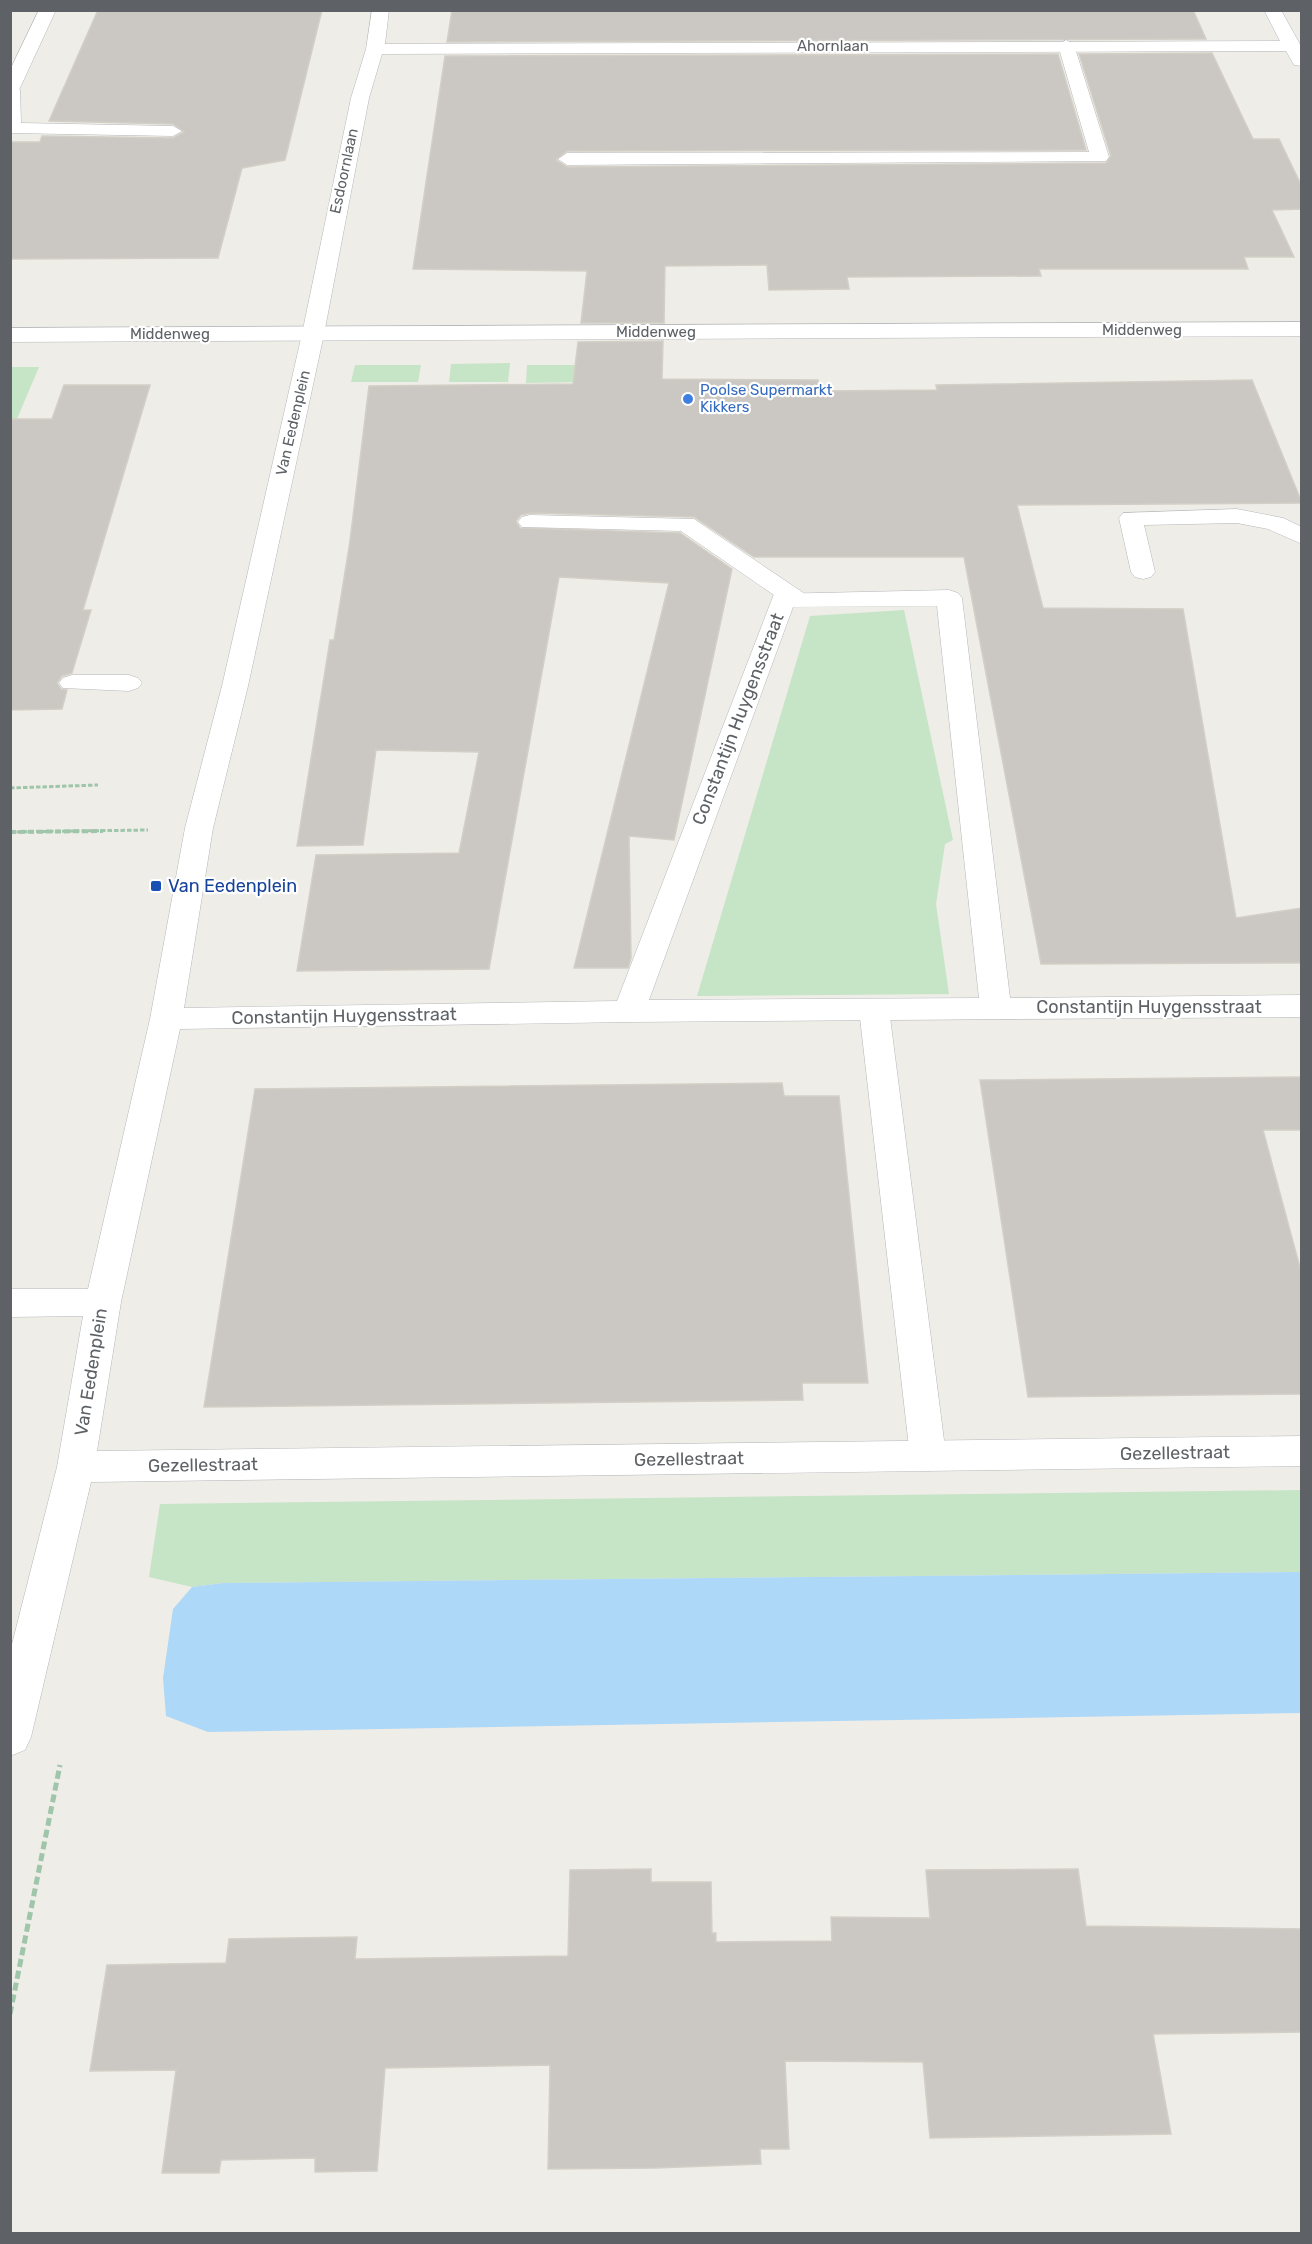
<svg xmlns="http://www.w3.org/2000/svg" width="1312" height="2244" font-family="Rubik,sans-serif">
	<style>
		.green { fill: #c6e4c6 }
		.water { fill: #aed8f8 }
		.building { fill: #cbc8c4; stroke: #d3cfc6; stroke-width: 1.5 }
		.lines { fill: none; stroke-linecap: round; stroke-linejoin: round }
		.lane-casing { stroke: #b4b7ba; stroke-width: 1 }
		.street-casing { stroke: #b4b7ba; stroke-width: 1 }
		.secondary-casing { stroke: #b3b6ba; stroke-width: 1 }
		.path-far2 { stroke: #9fc5aa; stroke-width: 3; stroke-dasharray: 4.5 2; stroke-linecap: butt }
		.path-far1 { stroke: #9fc5aa; stroke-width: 4; stroke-dasharray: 6 3; stroke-linecap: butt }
		.path { stroke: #9fc5aa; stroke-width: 5; stroke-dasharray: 8 4; stroke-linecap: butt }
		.lane { fill: #fff; fill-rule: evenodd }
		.street { fill: #fff; fill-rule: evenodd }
		.secondary { fill: #fff; fill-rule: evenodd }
		.shop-dot { fill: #3f7fe0; stroke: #fff; stroke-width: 2 }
		.transit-dot { fill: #1a4fb4; stroke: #fff; stroke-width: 2 }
		.labels { text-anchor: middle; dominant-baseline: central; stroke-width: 4.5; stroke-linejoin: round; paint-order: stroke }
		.far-street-label { font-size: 15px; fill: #5e6266; stroke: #fff }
		.far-shop-label { font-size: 15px; fill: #366cbe; stroke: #fff; text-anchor: start }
		.street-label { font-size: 18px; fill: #5e6266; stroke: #fff }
		.transit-label { font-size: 18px; fill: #164399; stroke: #fff; text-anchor: start }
	</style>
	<rect width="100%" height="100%" fill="#efede7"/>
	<path class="green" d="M510 363 508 382H449L451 364Z
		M355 365H421L418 382H351Z
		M527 365H581V382L526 383Z
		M11 367H39L11 433Z
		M904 610 953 840 945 844 936 904 949 994 697 996 810 616Z
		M1301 1490V1572L223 1583 192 1587 149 1577 160 1504Z"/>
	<path class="water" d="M1301 1572V1713L208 1732 166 1716 163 1678 173 1609 192 1587 223 1583Z"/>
	<path class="building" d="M98 10H322L285 160 242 168 218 258 10 259V142H40L42 136 173 138 184 132 173 124 49 121Z
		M452 10H1193L1206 39 447 42Z
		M1212 53 1253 139H1279L1302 187V209L1272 210 1294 257H1244L1248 269H1039L1041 276 847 277 849 289 769 290 767 265 665 266 664 323H581L587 271 413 269 445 56 1058 54 1086 150 567 151 556 160 567 167 1106 163 1111 156 1079 54Z
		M663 341 662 379 818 380 820 391 937 390 936 385 1252 380 1302 503 1017 505 1043 608 1183 609 1236 918 1302 908V963L1041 964 964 557H754L694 517 530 513 521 515 516 521 520 528 680 533 732 569 674 840 629 836 631 958 628 968H574L669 583 559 577 489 969 297 971 316 855 459 853 479 752 376 750 363 845 297 846 330 640H334L350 541 369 386 573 384 578 342Z
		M64 385H150L83 610H91L72 673 62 676 57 683 61 689 67 690 62 709 10 710V419H52Z
		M1302 1077V1130H1263L1302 1275V1394L1028 1397 980 1080Z
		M782 1083 784 1096H839L868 1383H802L803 1400 204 1407 255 1089Z
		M651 1869V1882H711L712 1933H716V1942L832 1941 831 1917 930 1918 926 1870 1078 1869 1086 1926 1302 1929V2032L1153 2034 1171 2134 930 2138 923 2062 785 2061 789 2149H760L761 2164 655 2168 548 2169 550 2065 385 2068 377 2171 315 2172V2158L221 2160 219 2173H162L176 2070 90 2071 107 1965 226 1963 229 1939 357 1937 355 1959 568 1956 570 1870Z"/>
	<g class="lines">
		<defs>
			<path id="lane" d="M1066 40 1074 45 1109 157 1106 161 567 165 558 159 567 153 1089 152 1058 45Z
				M11 85 20 90 21 123 173 126 182 131 173 136 10 133Z
				M1237 509 1283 518 1302 527V544L1268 529 1237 523 1144 525 1155 572 1151 577 1143 579 1135 577 1131 572 1119 518 1123 513Z
				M530 515 694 519 805 594 808 599 805 604 796 606 787 604 681 531 522 527 518 522 522 517Z
				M72 675H129L138 678 142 683 138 688 129 691 63 688 59 683 63 678Z
				M874 999 885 1002 889 1009 946 1456 941 1466 928 1471 915 1466 910 1456 859 1009 863 1002Z"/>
			<path id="street" d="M39 10H56L19 90 10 95V70Z
				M372 10H389L385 44 1280 41 1264 10H1281L1302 48V66L1294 65 1286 51 382 54 369 98 324 334 248 686 213 828 184 1008 617 1001 774 594 949 590 958 593 962 598 1010 998 1302 995V1017L629 1022 180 1029 121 1302 97 1451 1302 1436V1466L91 1482 31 1737 25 1750 10 1756V1652L57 1467 83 1316 10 1317V1289H88L150 1019 185 828 222 686 302 334 351 98 366 49ZM937 606 979 998 649 1000 793 607Z"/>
			<path id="secondary" d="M1302 322V336L10 342V328Z"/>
		</defs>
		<use href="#lane" class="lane-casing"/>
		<use href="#street" class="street-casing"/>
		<use href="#secondary" class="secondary-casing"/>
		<path class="path-far2" d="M10 788 98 785
			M10 832 148 830"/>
		<path class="path-far1" d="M10 832 103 831"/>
		<path class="path" d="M10 2014 60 1765"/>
		<use href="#lane" class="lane"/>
		<use href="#street" class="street"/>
		<use href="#secondary" class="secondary"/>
	</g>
	<circle class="shop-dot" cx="688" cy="399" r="6"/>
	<rect class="transit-dot" x="150" y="880" width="12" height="12" rx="3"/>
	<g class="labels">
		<g class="far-street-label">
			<text x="833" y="46">Ahornlaan</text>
			<text transform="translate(344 171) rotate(-78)">Esdoornlaan</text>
			<text x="1142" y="330">Middenweg</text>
			<text x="656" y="332">Middenweg</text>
			<text x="170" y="334">Middenweg</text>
			<text transform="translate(293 423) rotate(-77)">Van Eedenplein</text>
		</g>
		<g class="far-shop-label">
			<text x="700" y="390">Poolse Supermarkt<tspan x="700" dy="17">Kikkers</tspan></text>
		</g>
		<g class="street-label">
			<text transform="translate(738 719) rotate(-69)">Constantijn Huygensstraat</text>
			<text x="1149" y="1007">Constantijn Huygensstraat</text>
			<text transform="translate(344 1016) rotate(-1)">Constantijn Huygensstraat</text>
			<text transform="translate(91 1372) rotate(-81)">Van Eedenplein</text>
			<text transform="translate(1175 1453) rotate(-1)">Gezellestraat</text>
			<text transform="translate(689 1459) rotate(-1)">Gezellestraat</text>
			<text transform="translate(203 1465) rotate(-1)">Gezellestraat</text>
		</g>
		<g class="transit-label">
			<text x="168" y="886">Van Eedenplein</text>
		</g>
	</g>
	<rect width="1312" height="2244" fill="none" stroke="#5e6266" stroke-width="24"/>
</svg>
